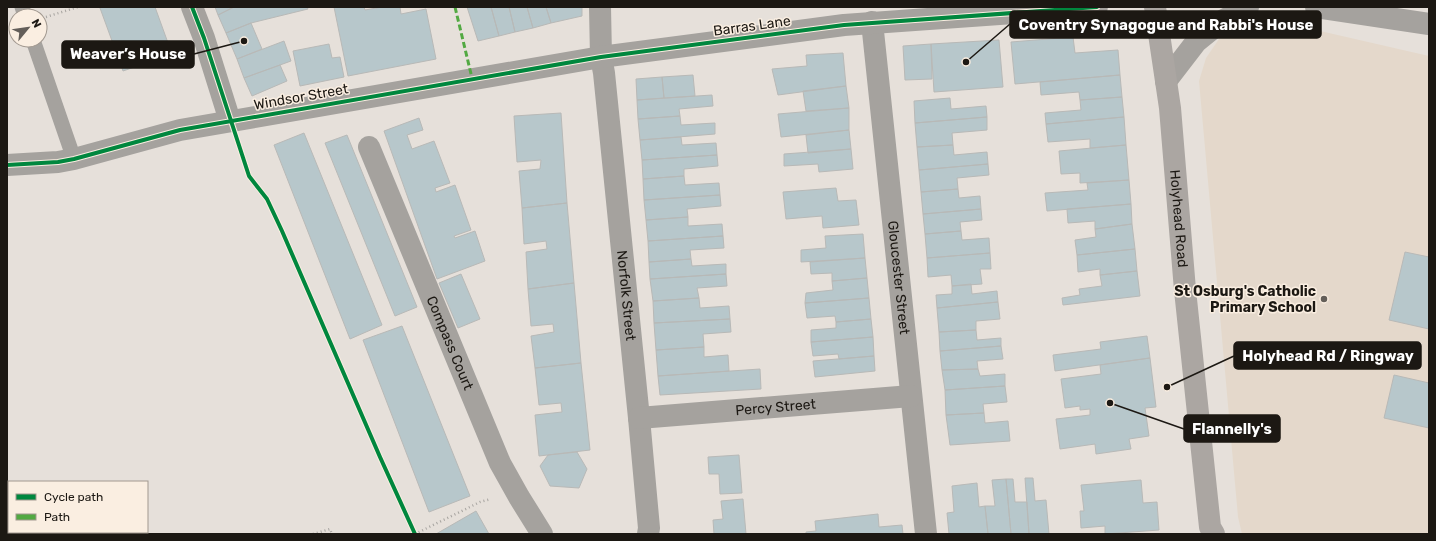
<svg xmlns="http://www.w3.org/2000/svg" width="1436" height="541" font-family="Rubik,sans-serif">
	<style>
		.built { fill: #e4d8cb }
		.building { fill: #b7c7cb; stroke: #b8b9b7 }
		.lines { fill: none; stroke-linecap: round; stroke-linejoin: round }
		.path { stroke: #a7a4a0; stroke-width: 2.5; stroke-dasharray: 1 3; stroke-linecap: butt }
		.service { stroke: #a5a29e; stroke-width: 15 }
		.minor { stroke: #a5a29e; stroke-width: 22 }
		.tertiary { stroke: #a5a29e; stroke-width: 22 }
		.trunk { stroke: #aba6a2; stroke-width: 22 }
		.quiet { stroke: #52a942; stroke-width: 3; stroke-dasharray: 6 3; stroke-linecap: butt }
		.cycleway-casing { stroke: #faeee1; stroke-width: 6 }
		.cycleway { stroke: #00873e; stroke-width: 4 }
		.poi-dot { fill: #635e59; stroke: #faeee1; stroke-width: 1.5 }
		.labels { text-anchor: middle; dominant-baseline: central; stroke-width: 3; stroke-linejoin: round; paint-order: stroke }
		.street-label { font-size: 14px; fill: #1c1813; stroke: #faeee1 }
		.poi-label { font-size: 14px; font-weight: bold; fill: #1c1813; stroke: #faeee1; text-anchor: end }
		.leader { fill: none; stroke: #1c1813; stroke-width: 1.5 }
		.callout-dot { fill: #1c1813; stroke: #faeee1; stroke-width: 1.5 }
		.callout { fill: #1c1813; stroke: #1c1813; stroke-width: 1.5 }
		.callout-label { font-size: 15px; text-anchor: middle; font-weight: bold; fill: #fff }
	</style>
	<rect width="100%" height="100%" fill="#e6e0da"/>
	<path class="built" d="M1257 21 1281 22 1429 56V534H1242L1238 517 1199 81 1206 58 1219 39 1237 27Z"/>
	<path class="building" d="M102 7H155L172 54 123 71 100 8Z
		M215 7H234L218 15Z
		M234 7H307L308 9 251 23 226 33 218 15Z
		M334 7H364L365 10 382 7H400L401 14 426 9 436 59 348 76Z
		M467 7H491L499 36 478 41Z
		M491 7H509L515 32 499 36Z
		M509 7H527L533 28 515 32Z
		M527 7H546L551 23 533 28Z
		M546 7H582V16L551 23Z
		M251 23 262 49 237 59 226 33Z
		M1073 37 1075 53 1118 50 1120 75 1015 84 1011 42Z
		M999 40 1003 87 934 92 931 44Z
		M284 41 291 61 244 78 237 59Z
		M329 44 332 58 340 57 344 77 300 86 293 51Z
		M931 44 932 79 905 80 903 46Z
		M843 53 846 86 778 95 772 69 807 66 806 55Z
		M280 65 287 81 252 96 244 78Z
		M693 75 695 96 664 98 662 77Z
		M1120 75 1122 97 1080 100 1079 92 1041 95 1040 82Z
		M662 77 664 98 637 100 636 79Z
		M846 86 849 108 806 111 803 91Z
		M712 95 713 106 679 109 680 116 638 119 637 100Z
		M1122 97 1124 117 1046 124 1045 113 1081 110 1080 100Z
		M950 98 951 109 986 106 987 117 915 123 914 101Z
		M849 108V130L781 137 778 114Z
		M561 113 567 203 522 208 519 171 540 169 541 160 517 162 514 116Z
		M680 116 681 125 715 123V134L640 140 638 119Z
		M987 117V130L952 133 953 145 917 147 915 123Z
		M1124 117 1126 145 1090 148V139L1048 142 1046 124Z
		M419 118 423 130 407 135 412 149 434 141 450 183 435 188 436 192 455 185 471 230 454 236 455 238 475 231 485 261 437 279 384 131Z
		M849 130 851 149 808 153 806 135Z
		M304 133 382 325 350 339 274 145Z
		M347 135 417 307 395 316 325 143Z
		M681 137 682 145 716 143 717 155 642 160 640 140Z
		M953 145 954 155 987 152 988 164 919 170 917 147Z
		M1126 145 1129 180 1080 183V173L1061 174 1059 151Z
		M851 149 853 169 819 172 818 164 784 166V154Z
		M717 155 718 166 684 169V176L643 179 642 160Z
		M988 164 989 175 957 178 958 189 921 192 919 170Z
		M684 176 685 185 719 183 720 195 644 200 643 179Z
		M1129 180 1131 204 1047 211 1045 193 1088 190 1087 183Z
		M836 188 838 201 856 200 859 225 823 228 822 216 786 219 783 192Z
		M958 189 959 198 980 196 981 209 923 214 921 192Z
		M720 195 721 206 687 209 688 217 646 220 644 200Z
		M567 203 574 283 528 289 526 252 547 249 546 241 524 244 522 208Z
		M1131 204 1132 224 1095 229V221L1068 223 1067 209Z
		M981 209 982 220 960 222 961 231 925 234 923 214Z
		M688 217V226L722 224 723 236 648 241 646 220Z
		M1132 224 1135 249 1077 255 1075 240 1096 237 1095 229Z
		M961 231 962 240 989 238 990 253 927 258 925 234Z
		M863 234 865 258 801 262V250L826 248 825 236Z
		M723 236 724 248 690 250 691 259 649 262 648 241Z
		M1135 249 1137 271 1100 275V269L1078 272 1077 255Z
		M1405 252 1429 257V329L1389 320Z
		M990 253 991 269H980L982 284 952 286 951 275 928 277 927 258Z
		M865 258 867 278 832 281V273L811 274 810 262Z
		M691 259 692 266 726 264V274L650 279 649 262Z
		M1137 271 1140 296 1063 305 1062 298 1080 295 1079 289 1102 286 1100 275Z
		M461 274 480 319 458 328 439 283Z
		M726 274 727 286 697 288 699 298 653 301 650 279Z
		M867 278 869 298 805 303 806 293 833 290 832 281Z
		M574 283 581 363 535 368 531 336 554 332 553 324 531 326 528 289Z
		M971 284 972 294 997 291 998 302 937 308 936 295 952 294V286Z
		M699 298 700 308 729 306 730 319 654 323 653 301Z
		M869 298 871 319 836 322 835 316 807 318 805 303Z
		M998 302 1000 319 976 321V330L939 332 937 308Z
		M730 319 731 332 703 334 704 347 656 350 654 323Z
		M871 319 873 337 811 342V330L836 328V322Z
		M402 326 470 496 429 512 363 340Z
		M976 330 977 340 1001 338V346L940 351 939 332Z
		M1147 336 1150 358 1055 371 1053 355 1101 349 1100 342Z
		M873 337 874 356 839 359 838 354 813 356 811 342Z
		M1001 346 1003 359 977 361 978 369 942 370 940 351Z
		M704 347V357L728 355 729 371 658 376 656 350Z
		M874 356 875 371 815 377 813 361Z
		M1150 358 1156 407 1145 408 1149 436 1129 439 1131 449 1096 454 1095 444 1060 449 1056 419 1090 415V409L1080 410V406L1065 408 1061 379 1101 374 1100 365Z
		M581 363 590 450 539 456 535 415 562 412 561 403 539 405 535 368Z
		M760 369 761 389 660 395 658 376Z
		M978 369 980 376 1005 374V386L945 390 942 370Z
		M1394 375 1429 383V428L1384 418Z
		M1005 386 1007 402 983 404 984 413 946 415 945 390Z
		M984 413 985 423 1008 421 1010 441 950 445 946 415Z
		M577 452 587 469 579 488 550 486 540 466 548 455Z
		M739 455 742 493 720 494 719 474H709L708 457Z
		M1025 478H1033L1035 501 1046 500 1049 534H1029Z
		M1006 479H1013L1015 502H1027L1029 534H1011Z
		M1006 479 1011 534H988L985 506H995L992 480Z
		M1141 480 1143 503 1157 502 1159 530 1105 534V526L1081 528 1080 511H1084L1081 485Z
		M977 483 979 507 985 506 988 534H949L947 513 954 512 952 486Z
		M743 499 746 534H714L713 520 723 519 721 501Z
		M476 511 489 534H436Z
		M878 514 879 527 902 525 903 534H806V532L816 531 815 521Z"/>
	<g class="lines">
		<path class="path" d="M46 17 78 7
			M313 534 330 529 332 534
			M415 534 480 502 491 499"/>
		<path class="service" d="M22 7 25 16
			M33 40 74 159"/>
		<g class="minor">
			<path d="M192 7 204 38 230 121"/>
			<path id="s1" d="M600 7 601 57 604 73 639 418 649 528 648 534"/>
			<path id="s2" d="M872 22 926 534"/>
			<path id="s3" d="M369 147 500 463 519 497 542 534"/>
			<path d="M7 165 58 162 74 159 180 130 601 57 844 25 1097 7"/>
			<path id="s4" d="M639 418 911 396"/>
		</g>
		<path class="tertiary" d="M1316 7 1429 24
			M1166 81 1196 42 1222 21 1248 7"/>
		<path class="trunk" id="s5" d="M1155 7 1170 108 1185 290 1210 527 1214 534"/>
		<path class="quiet" d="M455 7 472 78"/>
		<defs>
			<path id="cycleway" d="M192 7 204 38 249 176 267 199 282 231 380 457 415 534
				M7 165 58 162 74 159 180 130 601 57 844 25 1097 7"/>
		</defs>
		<use href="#cycleway" class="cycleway-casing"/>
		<use href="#cycleway" class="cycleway"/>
	</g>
	<circle class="poi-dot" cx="1324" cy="299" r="4"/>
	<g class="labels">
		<g class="street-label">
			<text transform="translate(752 26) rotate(-8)">Barras Lane</text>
			<text transform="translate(301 97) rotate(-10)">Windsor Street</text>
			<text stroke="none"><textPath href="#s5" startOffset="213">Holyhead Road</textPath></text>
			<text stroke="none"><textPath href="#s2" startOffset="257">Gloucester Street</textPath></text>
			<text stroke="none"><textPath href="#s1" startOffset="290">Norfolk Street</textPath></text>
			<text stroke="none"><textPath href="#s3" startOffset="212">Compass Court</textPath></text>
			<text stroke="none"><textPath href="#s4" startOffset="137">Percy Street</textPath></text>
		</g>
		<g class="poi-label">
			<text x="1316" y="291">St Osburg's Catholic<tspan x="1316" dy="16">Primary School</tspan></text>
		</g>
	</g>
	<path class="leader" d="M966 62L1010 24M244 41L194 54M1167 387L1234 356M1110 403L1184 429"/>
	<g class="callout-dot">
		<circle cx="966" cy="62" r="4"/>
		<circle cx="244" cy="41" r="4"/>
		<circle cx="1167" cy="387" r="4"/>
		<circle cx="1110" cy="403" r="4"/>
	</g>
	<g class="callout">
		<rect x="1010" y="11" width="311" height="27" rx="4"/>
		<rect x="62" y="41" width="132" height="27" rx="4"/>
		<rect x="1234" y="342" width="187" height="27" rx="4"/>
		<rect x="1184" y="415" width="96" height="27" rx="4"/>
	</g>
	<g class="callout-label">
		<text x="1166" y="30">Coventry Synagogue and Rabbi's House</text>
		<text x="128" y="59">Weaver’s House</text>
		<text x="1328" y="361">Holyhead Rd / Ringway</text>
		<text x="1232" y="434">Flannelly's</text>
	</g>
	<rect width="1436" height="541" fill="none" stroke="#1c1813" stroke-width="16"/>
	<rect x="8" y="481" width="140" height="52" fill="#faeee1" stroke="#a1988f"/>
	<rect x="16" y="494" width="20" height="6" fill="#00873e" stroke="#a1988f"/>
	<text x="44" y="501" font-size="12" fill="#1c1813">Cycle path</text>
	<rect x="16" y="514" width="20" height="6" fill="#52a942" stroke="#a1988f"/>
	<text x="44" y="521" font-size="12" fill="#1c1813">Path</text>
	<g transform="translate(28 28) rotate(61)"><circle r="19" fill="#faeee1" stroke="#a1988f"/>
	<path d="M0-3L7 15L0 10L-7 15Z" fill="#635e59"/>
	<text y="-6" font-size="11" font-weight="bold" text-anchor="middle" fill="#1c1813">N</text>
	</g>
</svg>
